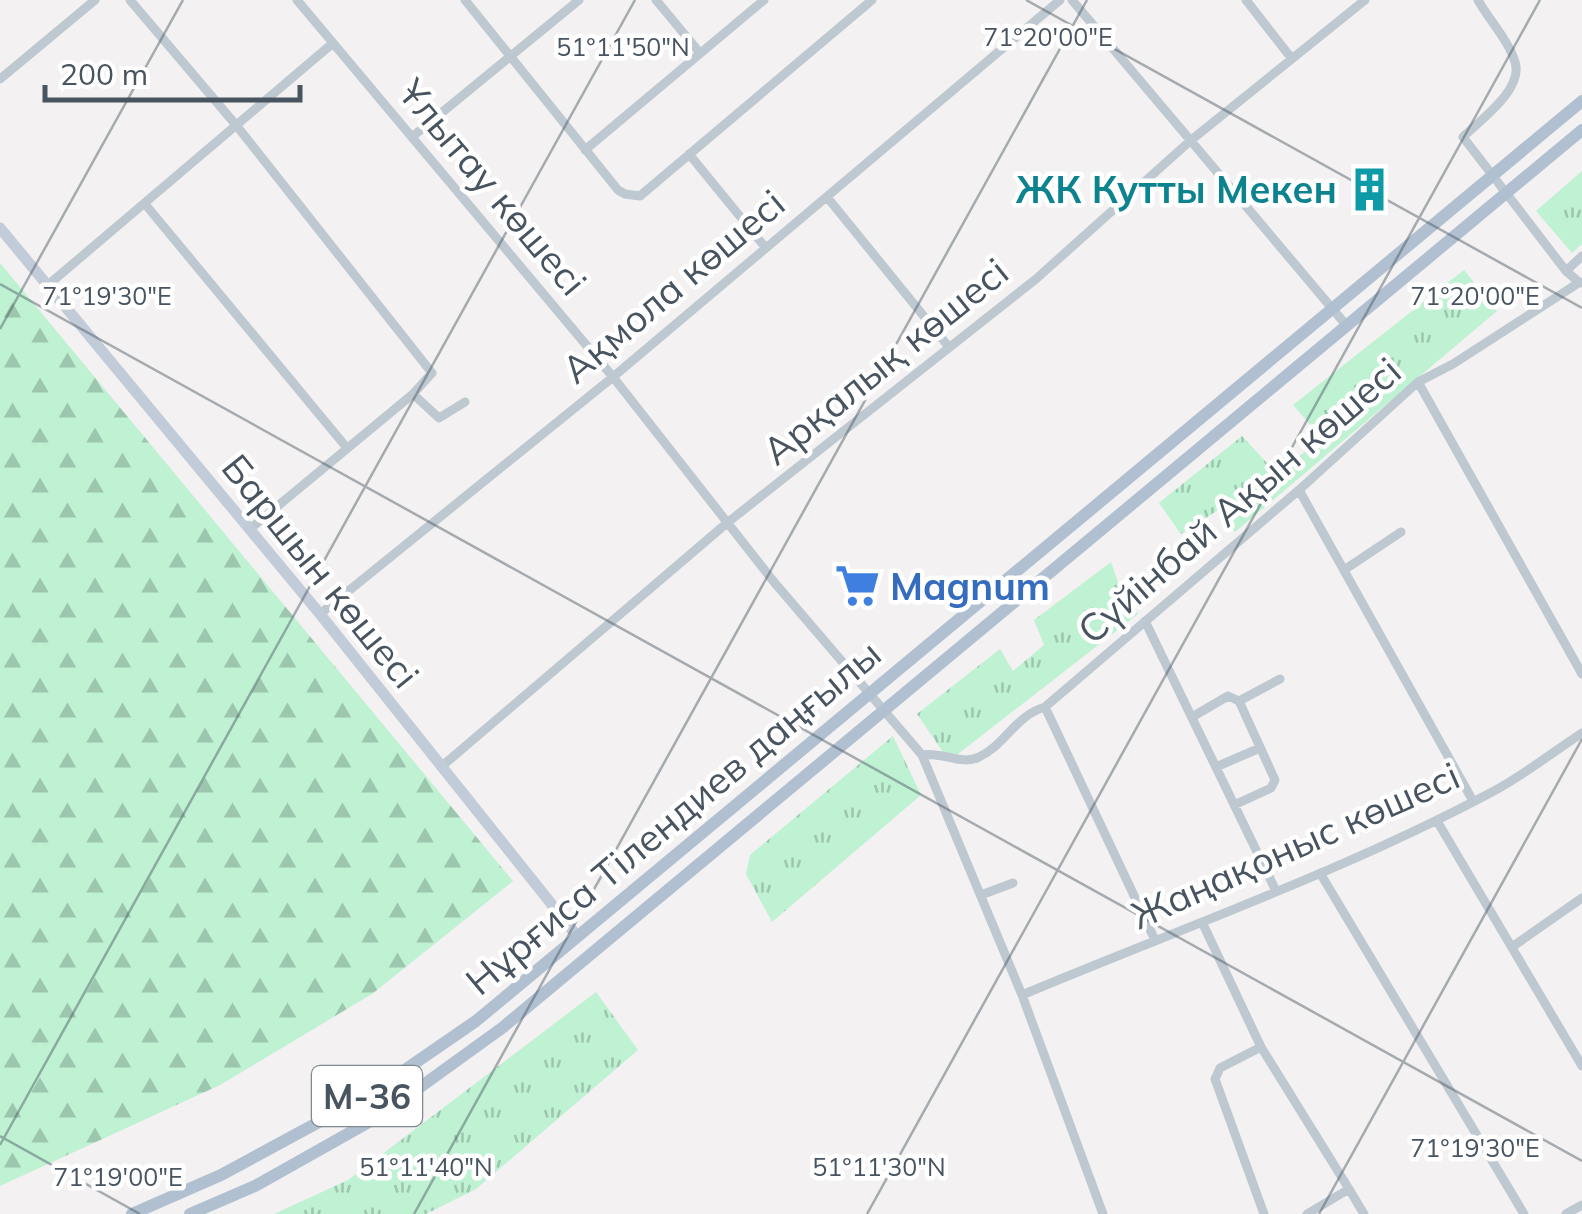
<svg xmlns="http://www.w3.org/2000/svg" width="1582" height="1214" font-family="Mulish,sans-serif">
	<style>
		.grass { fill: url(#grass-tufts) }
		.forest { fill: url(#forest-firs) }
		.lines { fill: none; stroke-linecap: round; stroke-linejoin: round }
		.street { stroke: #bec8d0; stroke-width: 9 }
		.secondary { stroke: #c1ccd8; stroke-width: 11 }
		.primary { stroke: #b0c0d0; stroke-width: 12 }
		.ticks { fill: none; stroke: #48545f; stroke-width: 2.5; stroke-opacity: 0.45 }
		.labels { text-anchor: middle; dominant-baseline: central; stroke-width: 9; stroke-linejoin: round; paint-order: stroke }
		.shield { fill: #fff; stroke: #7f878f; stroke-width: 2.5 }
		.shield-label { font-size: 35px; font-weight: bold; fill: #48545f }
		.street-label { font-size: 38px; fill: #48545f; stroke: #fff }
		.culture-label { font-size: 38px; font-weight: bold; fill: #0d838f; stroke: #fff; text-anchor: end }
		.shop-label { font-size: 38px; font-weight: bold; fill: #366cbe; stroke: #fff; text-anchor: start }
		.ticks-label { font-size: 25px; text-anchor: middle; fill: #48545f; stroke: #fff; stroke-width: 9; stroke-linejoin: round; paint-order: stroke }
	</style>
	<defs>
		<pattern id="grass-tufts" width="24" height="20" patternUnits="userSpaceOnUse" patternTransform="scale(2.5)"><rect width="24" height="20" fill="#bff1d3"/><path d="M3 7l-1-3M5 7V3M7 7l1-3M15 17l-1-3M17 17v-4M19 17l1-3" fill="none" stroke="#9dc6ae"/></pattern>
		<pattern id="forest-firs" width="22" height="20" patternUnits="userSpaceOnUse" patternTransform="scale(2.5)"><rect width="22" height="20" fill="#bff1d3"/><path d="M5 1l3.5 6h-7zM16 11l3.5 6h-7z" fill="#9dc6ae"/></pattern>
	</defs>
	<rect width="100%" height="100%" fill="#f3f1f1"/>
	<path class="grass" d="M1582 171V244L1572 253 1536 211Z
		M1464 270 1497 311 1235 532 1218 510 1181 534 1159 503 1242 436 1277 474 1322 438 1293 405Z
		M1111 562 1123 597 1138 614 949 761 917 714 1000 649 1013 671 1044 645 1034 620Z
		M893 736 921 795 772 922 746 874 750 855Z
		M596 992 638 1050 476 1189 426 1214H274L348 1180Z"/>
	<path class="forest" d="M0 263 513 881 372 994 220 1085 0 1186Z"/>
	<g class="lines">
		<path class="street" d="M130 0 236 125 432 373 413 394 250 529
			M297 0 613 377 774 582 922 755 1022 995 1103 1214
			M465 0 618 190 625 194 640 196 872 0
			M656 0 700 53
			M1072 0 1347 326
			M1246 0 1292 59
			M1478 0C1489 20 1509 41 1515 62 1524 89 1480 120 1463 137L1566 271 1580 283
			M0 79 95 0
			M412 137 579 0
			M585 150 764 0
			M689 154 765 247
			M827 197 948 346
			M145 204 347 448
			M1566 271 1582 256
			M48 285 333 43
			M1418 382 1582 674
			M413 394 439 418 465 402
			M1299 490 1473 801
			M1344 570 1401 532
			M320 614 613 377 1060 0
			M1145 621 1276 891
			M1239 701 1280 679
			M1045 707 1155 940
			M1192 717 1228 696 1239 701 1275 780 1271 788 1234 805
			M922 755C941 751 962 766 979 757 1005 745 1016 715 1045 707L1299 490 1418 382 1453 364 1580 282
			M441 767 727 523 1036 279 1190 141 1365 0
			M1216 767 1260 748
			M1437 821 1582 1066
			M1320 873 1524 1214
			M981 895 1013 883
			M1202 922 1261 1047 1220 1068 1215 1079 1264 1214
			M1512 947 1582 898
			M1022 995C1179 929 1342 872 1492 792 1524 775 1553 752 1582 733
			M1261 1047 1349 1189
			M1307 1214 1349 1189 1364 1214
			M1566 1214 1582 1205"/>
		<path class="secondary" d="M0 228 320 614 577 936"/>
		<path class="primary" d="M132 1214 221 1175 367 1096 476 1021 1582 101
			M190 1214 255 1186 383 1114 502 1028 1582 130"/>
	</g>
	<path class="ticks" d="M1026 0 1582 308M0 284 1582 1161M0 329 183 0M0 1136 140 1214M0 1145 635 0M414 1214 1087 0M867 1214 1540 0M1319 1214 1582 739"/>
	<defs>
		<symbol id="building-bare" viewBox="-9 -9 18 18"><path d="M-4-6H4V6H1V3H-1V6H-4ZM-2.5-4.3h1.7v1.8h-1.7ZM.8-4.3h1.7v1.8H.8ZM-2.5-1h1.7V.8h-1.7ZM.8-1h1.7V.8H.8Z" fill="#0f9aa8" stroke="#fff" stroke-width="2.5" paint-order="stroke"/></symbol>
		<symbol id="supermarket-bare" viewBox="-9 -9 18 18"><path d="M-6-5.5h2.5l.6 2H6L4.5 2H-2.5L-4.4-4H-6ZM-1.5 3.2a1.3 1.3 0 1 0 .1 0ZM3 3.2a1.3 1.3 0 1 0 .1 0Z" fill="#3f7fe0" stroke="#fff" stroke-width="2.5" paint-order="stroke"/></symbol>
	</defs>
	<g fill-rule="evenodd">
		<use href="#building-bare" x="1338" y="158" width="63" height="63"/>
		<use href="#supermarket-bare" x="826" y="554" width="63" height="63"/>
	</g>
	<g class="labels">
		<rect class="shield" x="312" y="1066" width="110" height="60" rx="8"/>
		<g class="shield-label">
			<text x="367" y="1096">M-36</text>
		</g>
		<g class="street-label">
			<text transform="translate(493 187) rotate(50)">Ұлытау көшесі</text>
			<text transform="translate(673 286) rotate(-40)">Ақмола көшесі</text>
			<text transform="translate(885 361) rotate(-39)">Арқалық көшесі</text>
			<text transform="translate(1239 500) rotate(-41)">Сүйінбай Ақын көшесі</text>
			<text transform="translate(321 571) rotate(51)">Баршын көшесі</text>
			<text transform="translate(673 817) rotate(-40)">Нұрғиса Тілендиев даңғылы</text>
			<text transform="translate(1295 845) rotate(-24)">Жаңақоныс көшесі</text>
		</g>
		<g class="culture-label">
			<text x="1337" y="189">ЖК Кутты Мекен</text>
		</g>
		<g class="shop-label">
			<text x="890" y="586">Magnum</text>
		</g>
	</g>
	<g class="ticks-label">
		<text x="1048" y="46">71°20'00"E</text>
		<text x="623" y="56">51°11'50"N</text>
		<text x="107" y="305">71°19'30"E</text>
		<text x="1475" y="305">71°20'00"E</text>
		<text x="1475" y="1157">71°19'30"E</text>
		<text x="426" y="1176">51°11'40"N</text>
		<text x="879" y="1176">51°11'30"N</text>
		<text x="118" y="1186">71°19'00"E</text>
	</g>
	<path d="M45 85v15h255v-15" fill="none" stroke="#48545f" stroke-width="5"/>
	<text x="60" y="85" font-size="30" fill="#48545f" stroke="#ffffff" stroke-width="8" paint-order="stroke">200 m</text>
</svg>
